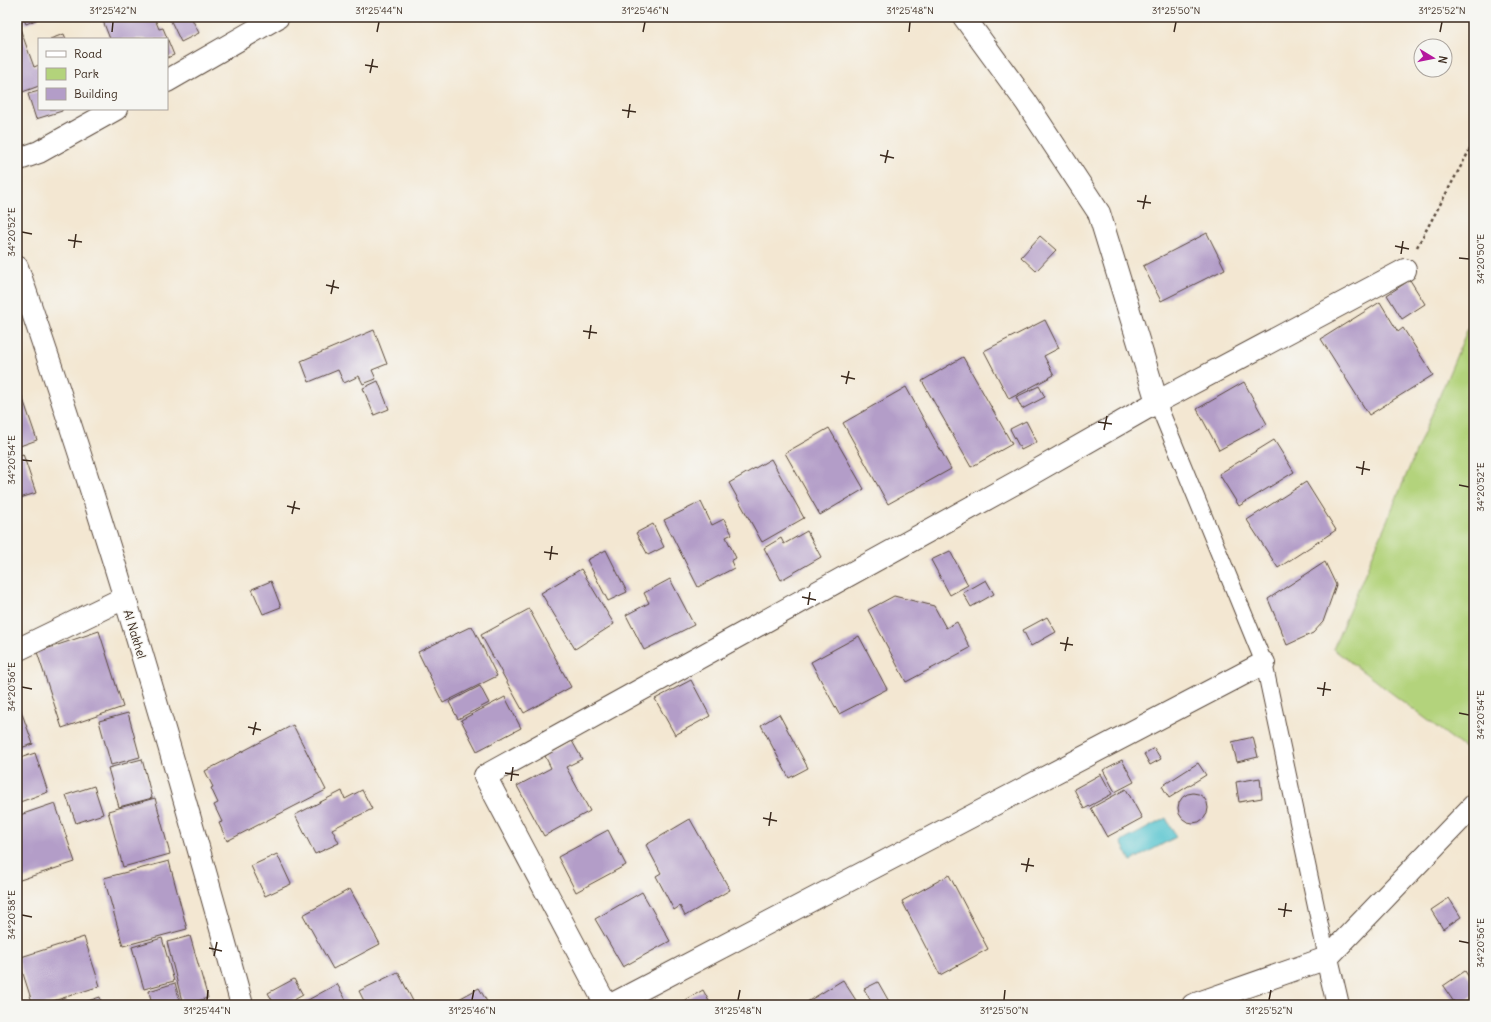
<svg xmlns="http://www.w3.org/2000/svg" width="1491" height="1022" font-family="Delius,sans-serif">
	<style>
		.green { fill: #b3d37b; stroke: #777e4c }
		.water { fill: #57c4cf; stroke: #497776 }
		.building { fill: #b39dc8 }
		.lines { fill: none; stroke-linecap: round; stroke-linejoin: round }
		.lane-casing { stroke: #574639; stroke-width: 18 }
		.street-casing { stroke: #574639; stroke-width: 24 }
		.path { stroke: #574639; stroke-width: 2.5; stroke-dasharray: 3 3; stroke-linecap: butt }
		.lane { stroke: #fff; stroke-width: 16 }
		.street { stroke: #fff; stroke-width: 22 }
		.ticks { fill: none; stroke: #3b2a1e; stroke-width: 1.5 }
		.labels { text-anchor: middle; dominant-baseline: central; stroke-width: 3; stroke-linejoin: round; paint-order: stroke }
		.street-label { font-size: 12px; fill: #3b2a1e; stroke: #f6f6f2 }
		.neatline { fill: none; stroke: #3b2a1e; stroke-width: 1.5 }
		.ticks-label { font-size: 10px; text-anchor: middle; fill: #3b2a1e }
	</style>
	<rect width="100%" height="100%" fill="#f6f6f2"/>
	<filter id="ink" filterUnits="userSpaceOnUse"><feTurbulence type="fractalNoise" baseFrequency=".025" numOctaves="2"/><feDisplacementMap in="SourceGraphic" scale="8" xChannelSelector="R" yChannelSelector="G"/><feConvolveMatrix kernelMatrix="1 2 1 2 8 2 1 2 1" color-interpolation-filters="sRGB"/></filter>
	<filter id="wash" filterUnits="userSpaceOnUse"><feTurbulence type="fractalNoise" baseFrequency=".012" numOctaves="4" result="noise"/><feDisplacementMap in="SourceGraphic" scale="16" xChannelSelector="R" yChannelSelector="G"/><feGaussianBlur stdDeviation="0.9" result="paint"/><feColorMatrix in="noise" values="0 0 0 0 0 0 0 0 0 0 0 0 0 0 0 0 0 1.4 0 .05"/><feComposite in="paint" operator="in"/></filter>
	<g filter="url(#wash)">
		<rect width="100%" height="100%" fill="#f3e7d2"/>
		<path class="green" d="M1474 314V755L1333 649Z"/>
		<path class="water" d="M1166 818 1176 837 1131 861 1121 842Z"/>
		<g id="blocks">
			<path class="building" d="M23 17H38V19L26 24Z
				M109 17H154L159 29 163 28 174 55 167 58V39H110L103 21 109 18Z
				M175 17H191L199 33 181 42 170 19Z
				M17 20 34 67 39 65V86L17 94Z
				M64 34 66 39H50Z
				M39 91V109H62V111L36 119 28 94Z
				M1207 233 1225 269 1161 301 1143 266Z
				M1040 236 1056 250 1036 271 1021 257Z
				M1410 280 1425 304 1402 319 1387 295Z
				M1380 302 1398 332 1403 328 1433 375 1369 415 1321 339Z
				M1045 320 1059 348 1044 356 1054 375 1009 399 984 351Z
				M374 330 387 364 372 370 376 379 363 384 359 376 344 383 338 370 309 382 301 361Z
				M963 357 1012 444 971 467 922 381Z
				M378 381 389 409 374 415 363 388Z
				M1244 382 1267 424 1219 450 1197 409Z
				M1039 386 1045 397 1022 409 1016 397Z
				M906 387 951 469 888 504 843 423Z
				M22 396 37 440 17 447V397Z
				M1026 421 1037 442 1021 450 1010 429Z
				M829 428 864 489 820 515 785 453Z
				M1274 440 1294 472 1239 506 1219 474Z
				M23 454 36 493 17 499V456Z
				M771 459 804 518 762 542 729 483Z
				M1306 482 1336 530 1278 568 1247 520Z
				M701 502 712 525 724 519 732 534 726 537 736 558 731 561 734 568 698 587 664 520Z
				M653 524 664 547 648 555 636 533Z
				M807 531 821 557 781 580 764 548 781 538 784 544Z
				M606 550 627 592 608 601 587 560Z
				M950 551 968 585 950 595 931 560Z
				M1325 562 1336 585 1323 622 1313 633 1287 645 1268 599Z
				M581 569 614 624 575 649 541 593Z
				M670 579 694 625 644 650 626 615 649 603 644 593Z
				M986 580 994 594 971 607 963 593Z
				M271 581 281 607 263 614 252 589Z
				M894 596 934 606 946 628 957 622 970 648 906 682 868 610Z
				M529 609 571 687 524 713 481 635Z
				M1047 617 1056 632 1031 646 1023 630Z
				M472 626 497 676 443 703 418 652Z
				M99 631 123 707 62 728 37 652Z
				M859 636 887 689 839 714 811 662Z
				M691 680 710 716 675 735 655 699Z
				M480 686 489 703 458 719 449 702Z
				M505 697 521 728 477 751 461 720Z
				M17 700 33 744 17 749Z
				M128 713 140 757 111 765 99 721Z
				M779 714 808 768 789 778 761 725Z
				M293 725 326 790 227 841 219 823 222 822 214 805 218 803 211 788 213 787 205 771Z
				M1253 737 1258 757 1237 762 1232 742Z
				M572 741 582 759 566 767 590 811 544 836 517 786 551 768 545 756Z
				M1154 748 1161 759 1150 765 1144 754Z
				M35 753 48 792 17 803V759Z
				M142 759 152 798 119 807 108 768Z
				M1122 760 1134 782 1115 792 1103 770Z
				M1198 763 1206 775 1169 798 1162 786Z
				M1101 774 1112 794 1084 809 1074 789Z
				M1260 778 1262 798 1239 802 1236 782Z
				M94 786 103 814 76 823 66 795Z
				M1126 789 1142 818 1107 837 1091 808Z
				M362 790 372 809 332 829 339 843 315 854 295 815 342 791 345 799Z
				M1178 808a15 15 0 1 1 30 0a15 15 0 1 1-30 0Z
				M155 798 170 854 123 867 108 811Z
				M55 803 75 862 17 881V816Z
				M690 819 730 890 685 916 680 906 674 910 656 876 661 873 646 845Z
				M608 830 626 865 576 892 558 857Z
				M277 854 291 884 265 896 251 866Z
				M169 861 187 929 123 946 104 878Z
				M949 875 988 949 940 975 902 901Z
				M350 889 380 944 333 969 303 915Z
				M642 892 670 941 623 967 595 919Z
				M1449 898 1461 917 1443 929 1431 910Z
				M190 936 208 998 183 1005 167 942Z
				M84 937 100 986 41 1005H33L18 958Z
				M162 938 174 981 144 989 132 947Z
				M1465 971 1474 985V995L1460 1005H1456L1443 986Z
				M398 972 415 1005H366L359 991Z
				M294 979 303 995 285 1005H275L268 993Z
				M843 980 859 1005H802Z
				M878 982 891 1005H873L864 989Z
				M175 983 181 1005H152L149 991Z
				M337 984 349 1005H299Z
				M479 988 489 1005H448Z
				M703 990 711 1005H677Z
				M100 997 102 1005H76Z"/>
		</g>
	</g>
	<g filter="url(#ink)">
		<use href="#blocks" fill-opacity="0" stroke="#574639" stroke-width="1"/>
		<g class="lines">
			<defs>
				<path id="lane" d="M1157 402 1264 663 1327 958"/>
				<path id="street" d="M964 17 1026 102 1099 213 1157 402
					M167 81 278 17
					M17 160 39 152 116 109
					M17 267C102 510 174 757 242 1005
					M17 650 124 598
					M1327 958 1338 1005
					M606 1005 485 776 1017 482 1157 402 1405 270
					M611 1005 1264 663
					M1193 1005 1327 958 1474 805"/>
			</defs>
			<use href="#lane" class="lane-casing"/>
			<use href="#street" class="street-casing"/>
			<path class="path" d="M1417 247 1474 142"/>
			<use href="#lane" class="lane"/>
			<use href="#street" class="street"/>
		</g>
	</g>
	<path class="ticks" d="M112 32 113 22M377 32 379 22M643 32 645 22M909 32 910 22M1174 32 1176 22M1440 32 1442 22M365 65 378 67M370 73 373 59M622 110 636 112M628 118 630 104M880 155 894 158M885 163 888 150M1137 201 1151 203M1143 209 1146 195M22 232 32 234M68 240 82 242M1395 246 1409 249M74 248 76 234M1401 254 1403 241M1459 258 1469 259M326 285 339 288M331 294 334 280M583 331 597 333M589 339 591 325M841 376 855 379M846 384 849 371M1098 422 1112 424M1104 430 1107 416M22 460 32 461M1356 467 1370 470M1362 475 1364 461M1459 485 1469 487M287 506 300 509M292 514 295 501M544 552 558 554M550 560 552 546M802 597 816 600M808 605 810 592M1060 643 1073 645M1065 651 1068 637M22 687 32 689M1317 688 1331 690M1323 696 1325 682M1459 713 1469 715M248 727 261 730M253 735 256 722M505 773 519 775M511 781 513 767M763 818 777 821M769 826 771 812M1021 864 1034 866M1026 872 1029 858M1278 909 1292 911M22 915 32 917M1284 917 1286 903M1459 941 1469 943M209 948 222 951M214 956 217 942M207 1000 208 990M472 1000 474 990M738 1000 740 990M1004 1000 1005 990M1269 1000 1271 990"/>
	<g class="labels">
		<g class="street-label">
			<text transform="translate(135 634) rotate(73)">Al Nakhel</text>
		</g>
	</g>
	<rect width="1491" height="1022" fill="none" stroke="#f6f6f2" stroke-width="44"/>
	<rect x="38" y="38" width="130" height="72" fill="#f6f6f2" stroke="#aba49d"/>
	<rect x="46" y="51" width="20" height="6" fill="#ffffff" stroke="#aba49d"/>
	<text x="74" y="58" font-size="12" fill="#3b2a1e">Road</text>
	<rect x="46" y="68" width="20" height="12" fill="#b3d37b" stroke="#aba49d"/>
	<text x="74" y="78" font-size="12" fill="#3b2a1e">Park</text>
	<rect x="46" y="88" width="20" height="12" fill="#b39dc8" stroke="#aba49d"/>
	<text x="74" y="98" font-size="12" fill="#3b2a1e">Building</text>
	<g transform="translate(1433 58) rotate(100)"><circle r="19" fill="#f6f6f2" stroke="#aba49d"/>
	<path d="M0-3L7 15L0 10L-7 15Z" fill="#b5179e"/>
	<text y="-6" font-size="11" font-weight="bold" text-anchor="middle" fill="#3b2a1e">N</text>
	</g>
	<rect x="22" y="22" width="1447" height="978" class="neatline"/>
	<g class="ticks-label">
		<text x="113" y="14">31°25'42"N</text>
		<text x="379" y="14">31°25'44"N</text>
		<text x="645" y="14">31°25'46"N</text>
		<text x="910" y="14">31°25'48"N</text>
		<text x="1176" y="14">31°25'50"N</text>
		<text x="1442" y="14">31°25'52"N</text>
		<text transform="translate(11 232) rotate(-90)" y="4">34°20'52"E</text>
		<text transform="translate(1480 259) rotate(-90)" y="4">34°20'50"E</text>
		<text transform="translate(11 460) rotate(-90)" y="4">34°20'54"E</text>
		<text transform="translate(1480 487) rotate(-90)" y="4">34°20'52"E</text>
		<text transform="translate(11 687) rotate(-90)" y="4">34°20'56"E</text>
		<text transform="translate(1480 715) rotate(-90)" y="4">34°20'54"E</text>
		<text transform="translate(11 915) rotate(-90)" y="4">34°20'58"E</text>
		<text transform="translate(1480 943) rotate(-90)" y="4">34°20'56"E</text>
		<text x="207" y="1014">31°25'44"N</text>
		<text x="472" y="1014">31°25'46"N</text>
		<text x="738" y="1014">31°25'48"N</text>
		<text x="1004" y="1014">31°25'50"N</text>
		<text x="1269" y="1014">31°25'52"N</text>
	</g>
</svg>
